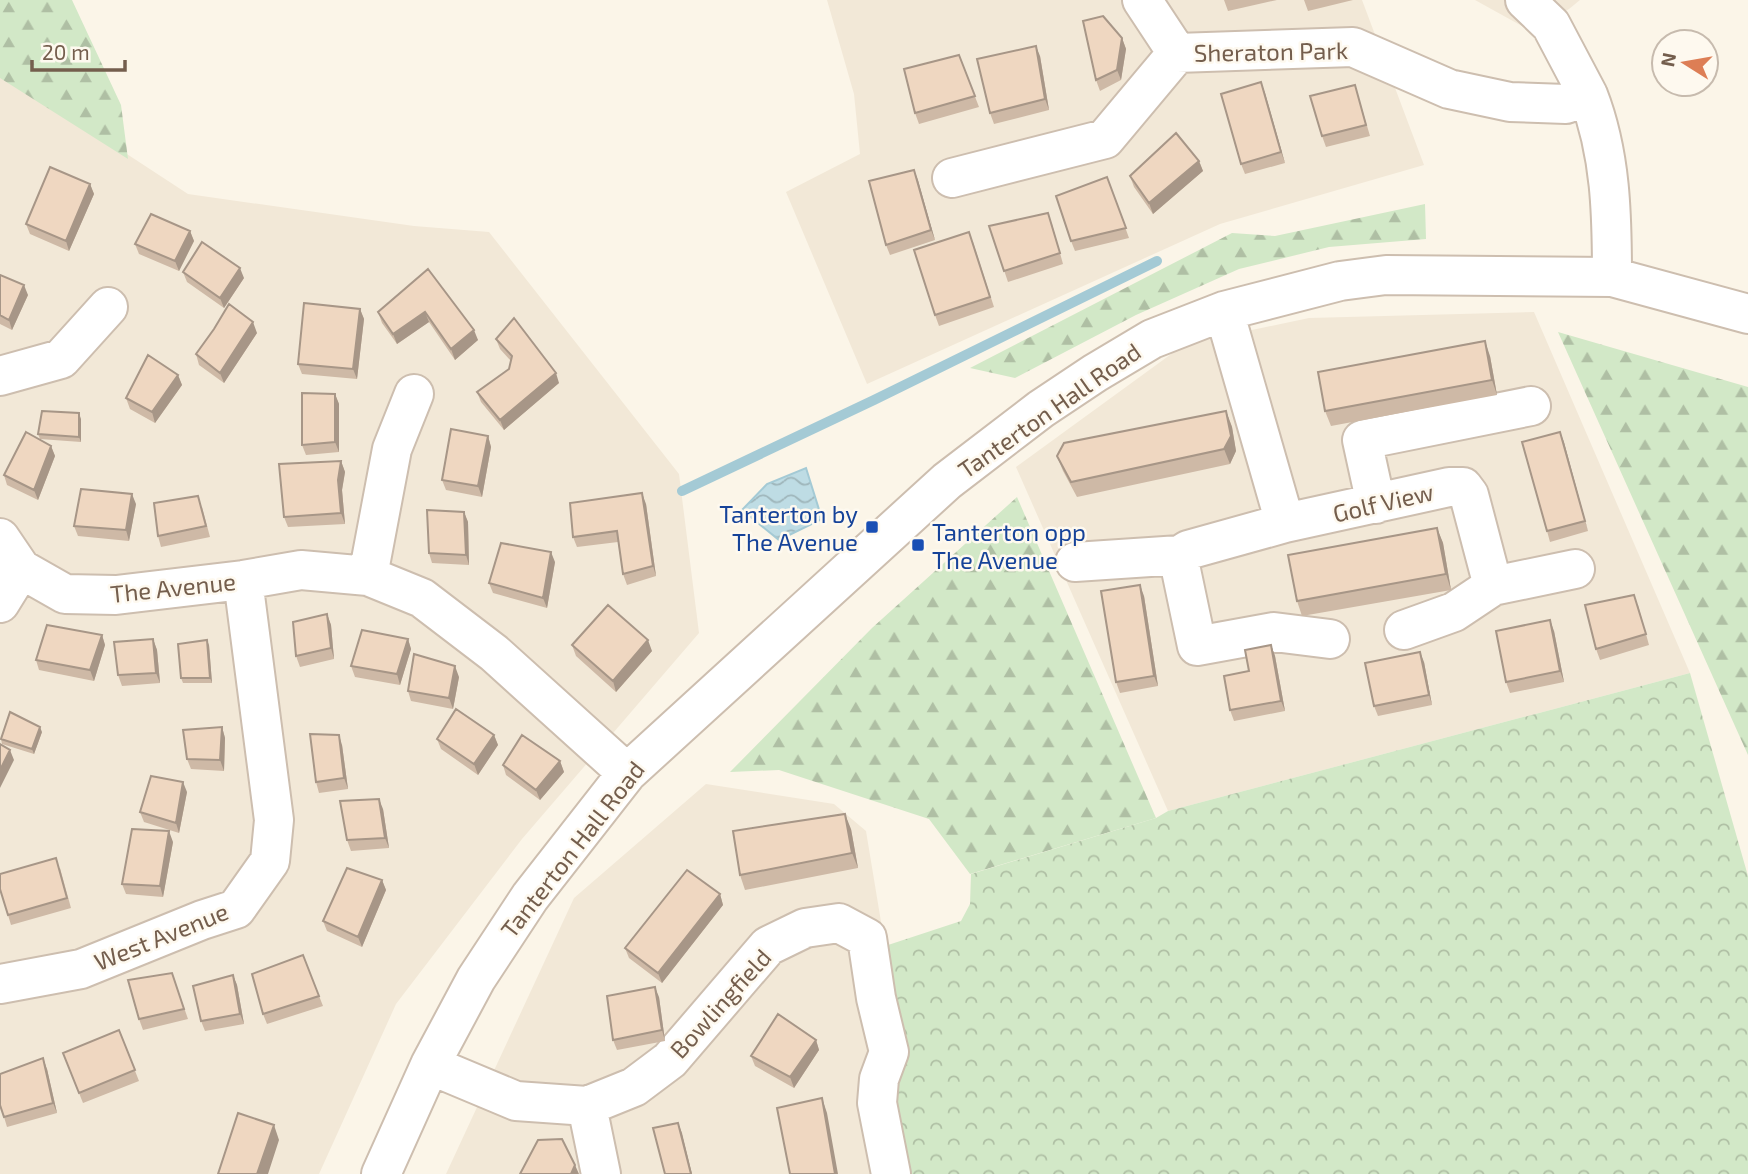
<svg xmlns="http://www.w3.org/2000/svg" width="1748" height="1174" font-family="'Exo 2',sans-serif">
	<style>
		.residential { fill: #f2e8d7 }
		.forest { fill: url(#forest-firs) }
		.park { fill: url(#park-crowns) }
		.water { fill: url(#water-waves); stroke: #a4cad5; stroke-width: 2 }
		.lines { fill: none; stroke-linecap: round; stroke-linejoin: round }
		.stream { stroke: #a4cad5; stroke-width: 10 }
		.minor-casing { stroke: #cdbeaf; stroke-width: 42 }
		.minor { stroke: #fff; stroke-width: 38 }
		.wall { fill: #ceb9a6 }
		.shaded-wall { fill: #a79687 }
		.building { fill: #efd7c1; stroke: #a79687; stroke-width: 2 }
		.transit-dot { fill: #1a4fb4; stroke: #fef9ef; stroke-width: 2.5 }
		.labels { text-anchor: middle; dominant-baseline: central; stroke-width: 5; stroke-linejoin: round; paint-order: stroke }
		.street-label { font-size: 24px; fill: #745e4d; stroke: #fef9ef }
		.transit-label { font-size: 24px; fill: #164399; stroke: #fef9ef; text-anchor: end }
	</style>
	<defs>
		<pattern id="forest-firs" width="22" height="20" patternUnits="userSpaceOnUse" patternTransform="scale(1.75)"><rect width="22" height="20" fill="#d2e8c7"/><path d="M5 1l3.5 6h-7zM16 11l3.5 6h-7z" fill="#afbfa4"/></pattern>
		<pattern id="park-crowns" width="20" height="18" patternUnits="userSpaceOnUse" patternTransform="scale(1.75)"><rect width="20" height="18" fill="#d2e8c7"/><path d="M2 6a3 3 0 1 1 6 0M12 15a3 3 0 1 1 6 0" fill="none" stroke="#afbfa4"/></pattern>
		<pattern id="water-waves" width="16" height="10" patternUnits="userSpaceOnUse" patternTransform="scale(1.75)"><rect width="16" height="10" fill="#bedce4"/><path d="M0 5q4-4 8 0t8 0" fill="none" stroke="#9fb6bb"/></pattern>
	</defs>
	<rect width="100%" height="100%" fill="#fbf5e8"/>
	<path class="residential" d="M827 0H1362L1424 165 1220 224 867 384 786 192 860 154 854 94Z
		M1475 0H1580L1569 9 1531 31Z
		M0 71 188 194 414 226 489 232 679 474 699 633 522 839 396 1004 319 1174H0Z
		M1534 312 1690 673 1168 811 1016 467 1185 344 1309 318Z
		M706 784 834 804 866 831 885 946 904 1174H446L574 898Z"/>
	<path class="forest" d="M0 0H72L121 105 128 159 0 78Z
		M1425 204 1426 239 1329 247 1239 269 1136 315 1015 378 970 368 1232 233 1275 236Z
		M1558 332 1748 387V755Z
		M1017 497 1156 818 970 874 929 819 779 770 730 772 872 628Z"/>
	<path class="park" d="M1690 673 1748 876V1174H904L885 1101V946L961 921 970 904 971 874 1156 818 1168 811Z"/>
	<path class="water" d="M806 468 822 519 779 540 742 510 767 484Z"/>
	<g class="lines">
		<path class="stream" d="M682 491 874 400 1157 261"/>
		<defs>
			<path id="minor" d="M1142 0 1177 53 1353 47 1449 89 1510 102 1566 104 1588 95C1611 154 1612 215 1612 277
				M1525 0 1551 25 1588 95
				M952 178 1105 139 1177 53
				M1224 311 1285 523
				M0 376 61 359 108 307
				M1376 504 1362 440 1531 406
				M0 538 21 569 65 594 116 595 243 580 301 570 368 576 422 598 494 653 627 773
				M1075 562 1180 555
				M368 576 392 449 414 394
				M0 603 21 569
				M1404 630 1454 612 1493 586
				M1330 639 1274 632 1197 646 1180 565V555L1188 550 1285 523 1449 487H1463L1469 495 1493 586 1575 569
				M0 984 81 969 202 920 236 909 270 861 274 820 243 580
				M430 1065 516 1101 587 1106 634 1087 670 1060 768 946 805 928 839 923 867 938 876 998 889 1052 879 1079 877 1103 891 1174
				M587 1106 601 1174
				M381 1174 430 1065 476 979 530 897 627 773 947 481 1041 409 1095 373 1152 339 1224 311 1340 281 1386 275 1612 277 1748 314"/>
		</defs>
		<use href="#minor" class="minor-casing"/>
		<use href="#minor" class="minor"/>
	</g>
	<path class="wall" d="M1224 0H1277L1228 11Z
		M1304 0H1353L1308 11Z
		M1122 38 1126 49 1121 80 1100 91 1096 80Z
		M959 55 979 107 919 124 915 113Z
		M1040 56 1049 110 994 124 990 113Z
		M1261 82 1285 163 1245 174 1241 164Z
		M1355 85 1370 136 1326 147 1322 136Z
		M1199 161 1203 171 1153 214 1134 187 1130 176Z
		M914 170 935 240 890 255 886 245Z
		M1107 177 1129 238 1075 251 1071 241Z
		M90 184 94 194 69 251 30 234 26 224Z
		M1052 224 1063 264 1008 282 989 226Z
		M190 231 194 241 179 271 139 254 135 244Z
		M973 242 994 307 939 326 935 315Z
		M428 269 478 340 455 360 429 322 397 344 382 323 378 312Z
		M183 272 244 278 224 308 187 282Z
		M0 275 28 295 12 330 0 324Z
		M360 309 364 319 357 379 302 374 298 364Z
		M214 329 257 333 224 383 199 365 196 354Z
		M496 339 559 383 504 430 481 402 477 392 509 369 511 361 500 349Z
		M1490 356 1497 395 1331 426 1325 411Z
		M178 375 182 385 155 423 130 409 126 398Z
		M335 394 339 404V452L306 455 302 445Z
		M1226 411 1232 427 1236 451 1230 464 1077 497 1063 471 1057 456Z
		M81 419V442L40 439 38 434Z
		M1560 432 1588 531 1550 542 1547 531Z
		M488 436 491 447 482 497 446 490 442 480Z
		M51 446 55 456 38 500 7 485 4 475Z
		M341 461 345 472 342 490 345 524 288 527 284 517Z
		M136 504 129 541 78 536 74 526Z
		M646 504 656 576 627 585 623 574 618 542 577 547 573 537Z
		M202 507 210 537 161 547 158 536Z
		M464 512 468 522 469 565 432 563 429 553Z
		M1437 528 1443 543 1451 590 1302 616 1297 601Z
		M555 562 547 608 493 593 489 583Z
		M1144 596 1158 686 1120 693 1116 682Z
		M1638 605 1649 645 1600 660 1596 649Z
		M327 614 331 625 334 659 300 667 296 656Z
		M1554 631 1564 682 1510 693 1506 682Z
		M102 635 105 645 94 681 39 670 36 660Z
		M153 639 157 650 160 683 122 686 118 675Z
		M408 639 411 649 400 685 355 677 351 666Z
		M209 645 212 683H183L181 678Z
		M572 645 652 651 616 692 576 656Z
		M1271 645 1275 656 1285 711 1234 721 1230 710 1249 671Z
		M1424 662 1432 705 1378 716 1374 706Z
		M459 677 453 709 411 701 408 691Z
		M222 727 225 738 224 771 191 769 187 759Z
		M42 732 34 754 2 744 1 739Z
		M494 735 498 745 478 775 441 749 437 739Z
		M342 745 348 789 319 793 316 782Z
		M560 761 564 772 540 800 506 775 503 765Z
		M187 792 179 833 144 822 140 812Z
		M383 809 389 848 351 851 347 840Z
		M851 829 858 868 745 890 740 875Z
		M173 842 163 897 126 894 122 884Z
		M60 868 71 908 11 925 8 915Z
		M382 880 386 890 362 947 327 931 323 921Z
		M720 894 723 905 662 983 629 958 625 948Z
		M303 955 323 1006 267 1024 263 1014Z
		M172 973 188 1019 143 1030 139 1019Z
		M233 975 237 985 244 1024 205 1031 201 1021Z
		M659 997 665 1041 617 1050 613 1040Z
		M119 1030 139 1081 83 1103 63 1053Z
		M816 1040 819 1050 794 1088 755 1066 751 1056Z
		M47 1069 57 1113 7 1127 4 1117Z"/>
	<path class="shaded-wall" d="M1122 38 1126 49 1121 80 1117 70Z
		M1036 46 1040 56 1049 110 1045 99Z
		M1261 82 1265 93 1285 163 1281 152Z
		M1199 161 1203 171 1153 214 1149 203Z
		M914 170 918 180 935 240 931 230Z
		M90 184 94 194 69 251 66 241Z
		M190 231 194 241 179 271 175 261Z
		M240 268 244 278 224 308 220 298Z
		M24 285 28 295 12 330 9 320Z
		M360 309 364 319 357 379 353 369Z
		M425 312 429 322 397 344 393 334Z
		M253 322 257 333 224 383 220 373Z
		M474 330 478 340 455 360 451 349Z
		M1485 341 1490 356 1497 395 1492 380Z
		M556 373 559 383 504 430 500 420Z
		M178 375 182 385 155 423 152 412Z
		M335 394 339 404V452L335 442Z
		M1226 411 1232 427 1236 451 1230 464 1224 449Z
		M79 413 81 419V442L79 437Z
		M1560 432 1564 442 1588 531 1585 521Z
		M488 436 491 447 482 497 478 486Z
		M51 446 55 456 38 500 34 490Z
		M341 461 345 472 342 490 345 524 341 513 338 480Z
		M642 493 646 504 656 576 653 566Z
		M132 494 136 504 129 541 126 530Z
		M464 512 468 522 469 565 466 555Z
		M1437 528 1443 543 1451 590 1446 574Z
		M551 552 555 562 547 608 543 598Z
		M1140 585 1144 596 1158 686 1154 676Z
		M327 614 331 625 334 659 331 648Z
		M1550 620 1554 631 1564 682 1560 671Z
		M102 635 105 645 94 681 90 670Z
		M153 639 157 650 160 683 156 673Z
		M408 639 411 649 400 685 397 674Z
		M207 640 209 645 212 683 210 678Z
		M648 640 652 651 616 692 613 681Z
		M1271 645 1275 656 1285 711 1281 701Z
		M1420 652 1424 662 1432 705 1429 695Z
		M455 666 459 677 453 709 449 698Z
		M40 727 42 732 34 754 32 749Z
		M222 727 225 738 224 771 220 760Z
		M339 735 342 745 348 789 344 778Z
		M494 735 498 745 478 775 474 764Z
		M10 750 14 760 0 788V770Z
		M560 761 564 772 540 800 536 790Z
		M183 782 187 792 179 833 176 823Z
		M379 799 383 809 389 848 385 838Z
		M845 814 851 829 858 868 852 853Z
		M169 831 173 842 163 897 160 886Z
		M382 880 386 890 362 947 358 937Z
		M720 894 723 905 662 983 658 973Z
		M233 975 237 985 244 1024 240 1014Z
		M655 987 659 997 665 1041 662 1030Z
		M816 1040 819 1050 794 1088 790 1077Z
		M43 1058 47 1069 57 1113 53 1103Z
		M822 1098 827 1113 838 1174H835Z
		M678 1123 682 1133 692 1174H691Z
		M274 1125 279 1140 268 1174H257Z
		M575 1165 579 1174H571Z"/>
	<path class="building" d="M1103 16 1122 38 1117 70 1096 80 1083 21Z
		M1036 46 1045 99 990 113 977 59Z
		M959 55 975 96 915 113 904 69Z
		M1261 82 1281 152 1241 164 1221 94Z
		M1355 85 1366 125 1322 136 1310 96Z
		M1176 133 1199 161 1149 203 1130 176Z
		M50 167 90 184 66 241 26 224Z
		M914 170 931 230 886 245 869 181Z
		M1107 177 1126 228 1071 241 1056 196Z
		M1048 213 1060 253 1004 271 989 226Z
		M151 214 190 231 175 261 135 244Z
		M969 232 990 297 935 315 914 250Z
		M202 242 240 268 220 298 183 272Z
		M428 269 474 330 451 349 425 312 393 334 378 312Z
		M0 275 24 285 9 320 0 315Z
		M304 303 360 309 353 369 298 364Z
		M229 304 253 322 220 373 196 354 214 329Z
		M514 318 556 373 500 420 477 392 509 369 512 356 496 339Z
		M1485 341 1492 380 1325 411 1318 372Z
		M148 355 178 375 152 412 126 398Z
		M302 393 335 394V442L302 445Z
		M42 411 79 413V437L38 434Z
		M1226 411 1231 436 1224 449 1071 482 1057 456 1064 443Z
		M451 429 488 436 478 486 442 480Z
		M26 432 51 446 34 490 4 475Z
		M1560 432 1585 521 1547 531 1522 442Z
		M341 461 338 480 341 513 284 517 279 464Z
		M81 489 132 494 126 530 74 526Z
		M642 493 653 566 623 574 617 531 573 537 570 503Z
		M198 496 206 526 158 536 154 503Z
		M427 510 464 512 466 555 429 553Z
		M1437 528 1446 574 1297 601 1288 555Z
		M501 543 551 552 543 598 489 583Z
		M1140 585 1154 676 1116 682 1101 591Z
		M1634 595 1646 634 1596 649 1585 605Z
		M608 605 648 640 613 681 572 645Z
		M327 614 331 648 296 656 293 622Z
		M1550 620 1560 671 1506 682 1496 631Z
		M47 625 102 635 90 670 36 660Z
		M362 630 408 639 397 674 351 666Z
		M153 639 156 673 118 675 114 642Z
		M207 640 210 678H181L178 644Z
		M1271 645 1281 701 1230 710 1224 676 1249 671 1245 650Z
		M1420 652 1429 695 1374 706 1365 663Z
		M414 654 455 666 449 698 408 691Z
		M456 709 494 735 474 764 437 739Z
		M10 712 40 727 32 749 1 739Z
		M222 727 220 760 187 759 183 730Z
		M310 734 339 735 344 778 316 782Z
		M522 735 560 761 536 790 503 765Z
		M0 744 10 750 0 770Z
		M151 776 183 782 176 823 140 812Z
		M379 799 385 838 347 840 340 801Z
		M845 814 852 853 740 875 733 831Z
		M132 829 169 831 160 886 122 884Z
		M56 858 67 898 8 915 0 889V874Z
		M347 868 382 880 358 937 323 921Z
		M687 870 720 894 658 973 625 948Z
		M303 955 319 996 263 1014 252 974Z
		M172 973 184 1009 139 1019 128 980Z
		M233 975 240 1014 201 1021 193 986Z
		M655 987 662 1030 613 1040 607 996Z
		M778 1014 816 1040 790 1077 751 1056Z
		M119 1030 135 1070 79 1093 63 1053Z
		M43 1058 53 1103 4 1117 0 1105V1074Z
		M822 1098 835 1174H790L777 1108Z
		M238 1113 274 1125 257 1174H218Z
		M678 1123 691 1174H665L653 1128Z
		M562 1139 575 1165 571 1174H520L538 1140Z"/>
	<g class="transit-dot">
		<rect x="865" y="520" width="14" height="14" rx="3.5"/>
		<rect x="911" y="538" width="14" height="14" rx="3.5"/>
	</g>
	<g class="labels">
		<g class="street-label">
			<text transform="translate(1271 51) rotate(-1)">Sheraton Park</text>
			<text transform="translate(1049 410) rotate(-35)">Tanterton Hall Road</text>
			<text transform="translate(1383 502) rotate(-13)">Golf View</text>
			<text transform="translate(173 587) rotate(-6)">The Avenue</text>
			<text transform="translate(572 849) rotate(-52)">Tanterton Hall Road</text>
			<text transform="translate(161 936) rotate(-22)">West Avenue</text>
			<text transform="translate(720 1003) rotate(-48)">Bowlingfield</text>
		</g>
		<g class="transit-label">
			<text x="858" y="513">Tanterton by<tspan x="858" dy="28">The Avenue</tspan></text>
			<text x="932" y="531" text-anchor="start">Tanterton opp<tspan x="932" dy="28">The Avenue</tspan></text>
		</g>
	</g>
	<g transform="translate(1685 63) rotate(281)"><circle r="33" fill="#fef9ef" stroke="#c7bbae" stroke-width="2"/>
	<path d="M0-5L12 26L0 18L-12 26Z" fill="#dd7e55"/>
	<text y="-10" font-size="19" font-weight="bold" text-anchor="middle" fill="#745e4d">N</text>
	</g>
	<path d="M32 60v10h93v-10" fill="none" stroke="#745e4d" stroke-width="3.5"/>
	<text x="42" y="60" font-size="21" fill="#745e4d" stroke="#fef9ef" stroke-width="5" paint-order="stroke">20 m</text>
</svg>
